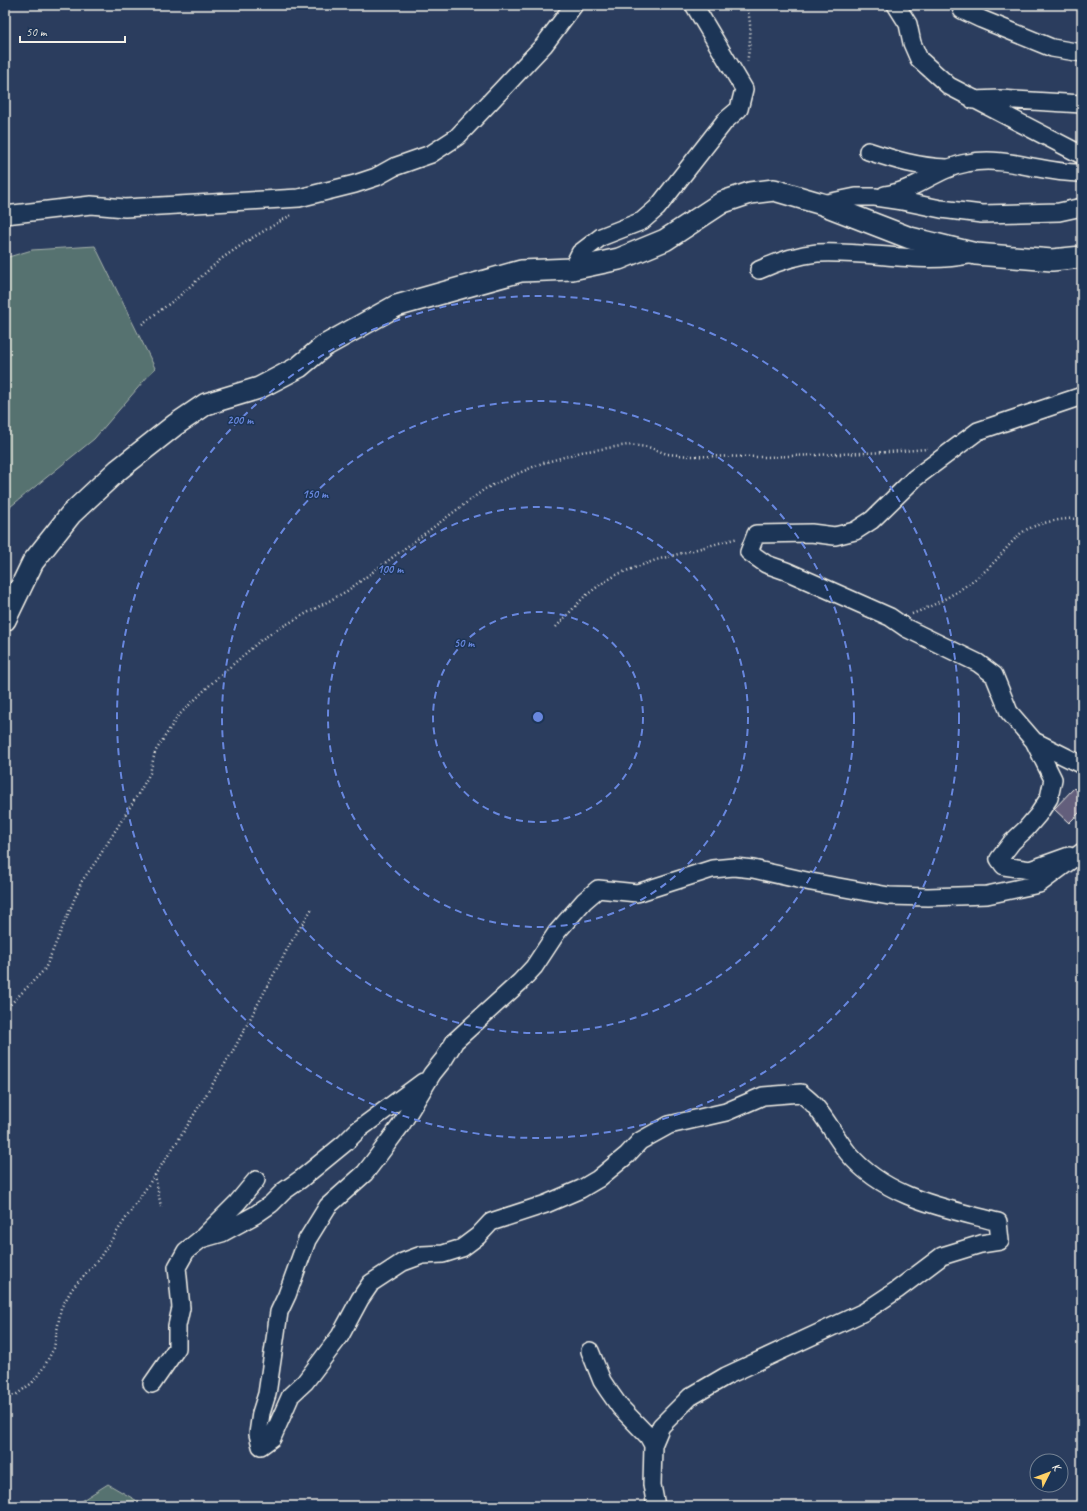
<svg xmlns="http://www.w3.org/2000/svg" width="1087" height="1511" font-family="Caveat,sans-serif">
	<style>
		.green { fill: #57726f; stroke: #a6b2ac }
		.building { fill: #635f7c; stroke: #f4f1e8 }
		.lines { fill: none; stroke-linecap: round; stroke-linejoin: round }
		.minor-casing { stroke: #f4f1e8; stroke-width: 20 }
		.tertiary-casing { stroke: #f4f1e8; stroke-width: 24 }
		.path { stroke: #f4f1e8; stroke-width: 2.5; stroke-dasharray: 1 3; stroke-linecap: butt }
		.minor { stroke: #1d3557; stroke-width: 17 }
		.tertiary { stroke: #1d3557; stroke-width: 21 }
		.ring { fill: none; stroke: #6887de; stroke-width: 2; stroke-dasharray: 7 5 }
		.centre { fill: #6887de; stroke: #1d3557; stroke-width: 2 }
		.ring-label { font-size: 12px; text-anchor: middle; font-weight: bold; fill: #6887de; stroke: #1d3557; stroke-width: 3; stroke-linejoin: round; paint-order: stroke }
	</style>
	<rect width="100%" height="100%" fill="#2b3d5e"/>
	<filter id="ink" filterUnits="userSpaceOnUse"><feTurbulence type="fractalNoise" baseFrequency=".025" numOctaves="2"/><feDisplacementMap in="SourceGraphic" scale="8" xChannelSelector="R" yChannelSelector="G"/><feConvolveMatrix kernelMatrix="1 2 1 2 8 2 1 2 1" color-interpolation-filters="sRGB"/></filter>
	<g filter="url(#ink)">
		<path class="green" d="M95 246 155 368 94 439 5 511V258L32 250Z
			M108 1484 146 1506H147H73Z"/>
		<path class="building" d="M1074 788 1082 796V810L1069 823 1054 809Z"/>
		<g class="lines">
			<defs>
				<path id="minor" d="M896 5 908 24 912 43 919 59 949 86 1082 155
					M960 5 962 10 981 19 1052 48 1082 53
					M973 100 1000 99 1082 104
					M868 151C895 160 918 167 947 168
					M885 195C915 191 937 168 967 163 1006 155 1043 174 1082 173
					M822 204 856 197H875L902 201 941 209 982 214 1059 212 1082 207
					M5 215 91 205 125 208 299 198 355 184 376 177 394 167 431 154 457 137 544 45 574 5
					M572 269 580 253 601 237 642 221 657 208 725 121 739 109 744 89 694 5
					M759 270C777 262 797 255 817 253 867 250 921 265 969 255
					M1034 741 1082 765
					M1069 856 1030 870 1004 866 999 859 1012 842 1026 829 1038 815 1049 798 1053 779 1034 741 1009 712 994 675 978 663 906 628 890 617 786 571 766 564 749 552 756 534 811 533 835 536 855 531 872 520 915 478 978 431 1082 396
					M204 1236 237 1203 256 1180
					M590 1351 602 1381 608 1390 620 1407 648 1436 653 1445
					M152 1384 177 1348V1326L181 1308 177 1267 186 1251 201 1239 222 1233 255 1215 271 1204 284 1191 301 1179 345 1143 358 1130 423 1082
					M656 1506 652 1485 653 1445 661 1426 690 1397 726 1376 864 1312 897 1290 942 1256 981 1244 1000 1241 998 1222C945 1208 885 1198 848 1153 836 1138 827 1120 815 1106 811 1101 805 1097 801 1093L763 1096 726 1112 669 1125 640 1141 627 1155 598 1179 581 1189 546 1204 491 1222 478 1236 462 1248 443 1254 422 1255 403 1262 371 1283 360 1299 340 1336 305 1382 291 1395 272 1438 261 1446 258 1434 261 1413 267 1394 279 1312 287 1295 307 1240 328 1206 365 1173 378 1156 401 1125 432 1074 444 1059 455 1041 520 982 534 967 557 932 584 901 598 889 637 893 712 869 734 867 753 869 811 882 889 896 928 897 987 895 1039 884 1082 852"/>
				<path id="tertiary" d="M5 620 33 562 71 514 118 470 175 425 206 404 259 388 299 367 324 346 396 306 521 271 572 269 619 259 665 240 723 202 750 193 774 190 822 204 910 238 976 254 1052 260 1082 257"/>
			</defs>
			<use href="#minor" class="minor-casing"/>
			<use href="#tertiary" class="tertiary-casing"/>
			<path class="path" d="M746 5C753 25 750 43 747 63
				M142 324 177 298 221 259 252 238 291 215
				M912 614C936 605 959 592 979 576 995 564 1006 547 1020 534 1033 523 1066 517 1082 519
				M556 627 584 597 601 584 618 574 656 560 738 538
				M5 1010 45 969 82 881 97 860 140 791 150 773 155 752 178 716 214 681 261 640 278 629 347 591 485 489 503 480 540 464 581 452 628 445 648 447 667 454 690 456 765 457 888 452 928 449
				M155 1175 161 1207
				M5 1398 17 1394 32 1383 44 1367 54 1348 61 1308 72 1289 98 1260 181 1136 234 1049 291 942 313 907"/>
			<use href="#minor" class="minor"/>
			<use href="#tertiary" class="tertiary"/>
		</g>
	</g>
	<g class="ring">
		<circle cx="538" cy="717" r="105"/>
		<circle cx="538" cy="717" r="210"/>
		<circle cx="538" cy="717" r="316"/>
		<circle cx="538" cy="717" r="421"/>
	</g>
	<circle cx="538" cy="717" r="6" class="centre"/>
	<g class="ring-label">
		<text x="240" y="424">200 m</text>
		<text x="315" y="498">150 m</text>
		<text x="390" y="573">100 m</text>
		<text x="464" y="647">50 m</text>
	</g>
	<rect width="1087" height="1511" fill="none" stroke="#1d3557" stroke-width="20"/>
	<rect x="10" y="10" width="1067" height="1491" fill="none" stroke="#f4f1e8" stroke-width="1.5" filter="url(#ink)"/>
	<g transform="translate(1049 1473) rotate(48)"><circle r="19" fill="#1d3557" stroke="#738091"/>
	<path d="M0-3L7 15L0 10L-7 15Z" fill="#ffd166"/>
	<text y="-6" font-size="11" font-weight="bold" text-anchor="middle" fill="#f4f1e8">K</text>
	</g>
	<path d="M20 36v6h105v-6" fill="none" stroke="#f4f1e8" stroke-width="2"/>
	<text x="26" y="36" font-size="12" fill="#f4f1e8" stroke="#1d3557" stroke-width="3" paint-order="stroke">50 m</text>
</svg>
